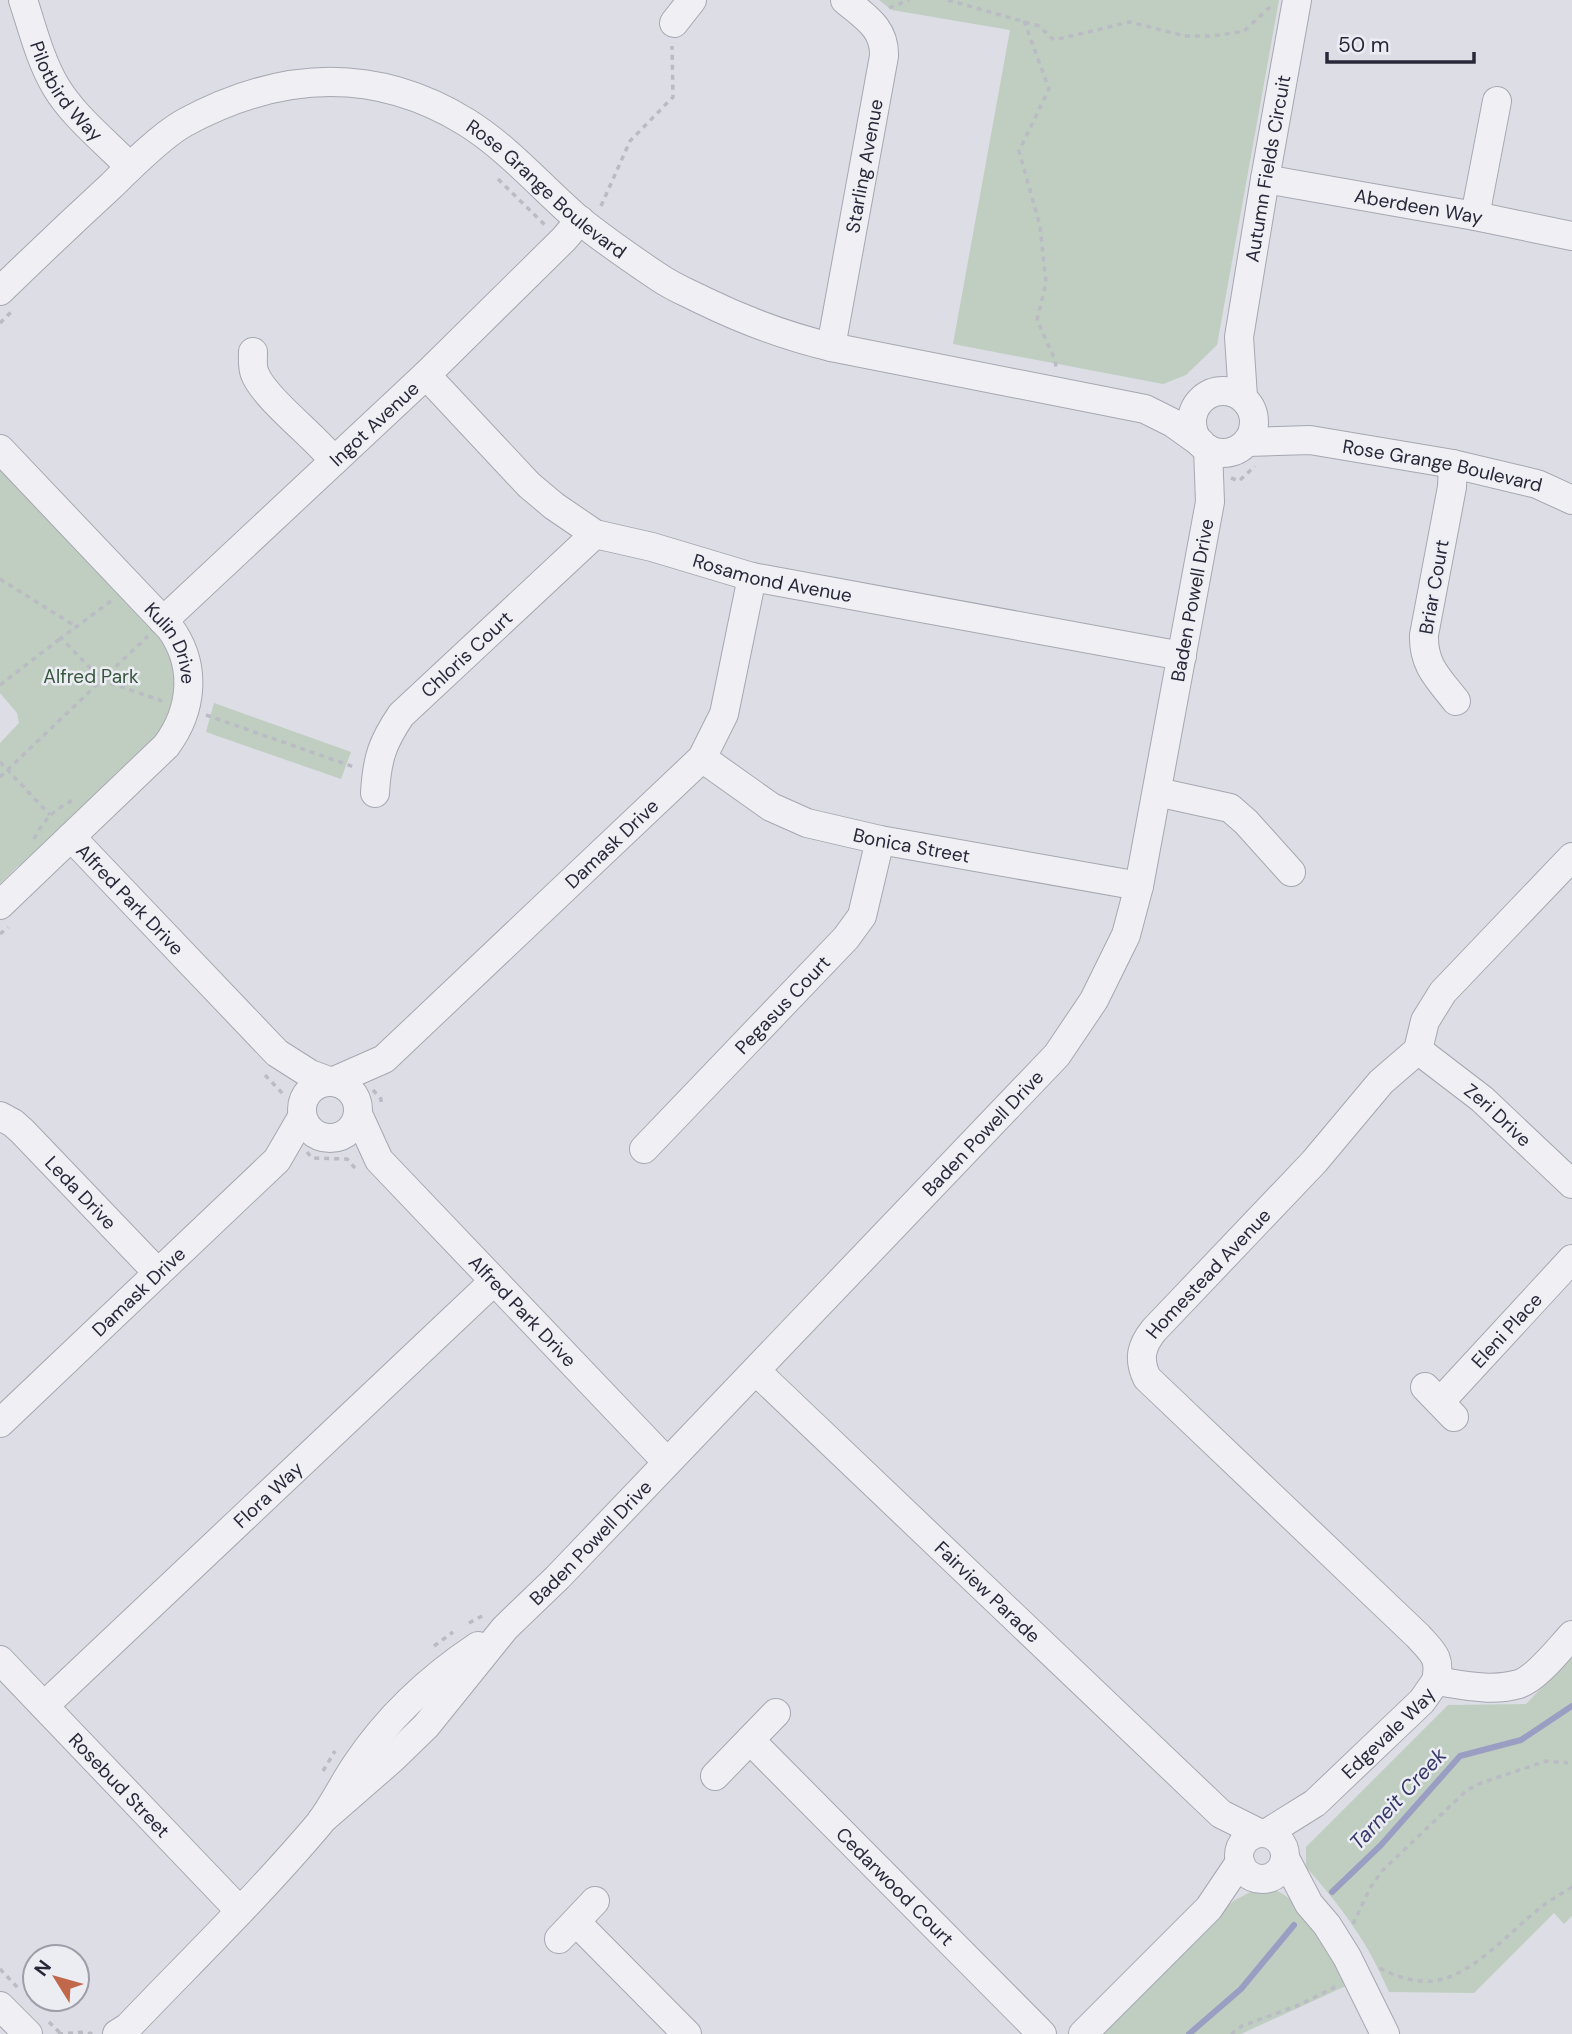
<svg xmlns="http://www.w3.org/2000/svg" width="1572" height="2034" font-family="'DM Sans',sans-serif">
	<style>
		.green { fill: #bfcec1 }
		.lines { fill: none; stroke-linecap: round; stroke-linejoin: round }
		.stream { stroke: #9b9ec3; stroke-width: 6 }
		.minor-casing { stroke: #a7a7b2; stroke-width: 30 }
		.path { stroke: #bbbbc4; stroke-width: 3.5; stroke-dasharray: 5 5; stroke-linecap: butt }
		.minor { stroke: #efeff4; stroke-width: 28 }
		.labels { text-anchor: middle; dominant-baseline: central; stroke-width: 5; stroke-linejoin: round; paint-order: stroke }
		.street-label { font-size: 19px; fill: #28283a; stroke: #ececf3 }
		.park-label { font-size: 19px; fill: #36553d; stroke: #ececf3 }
		.water-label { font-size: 21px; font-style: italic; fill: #36386a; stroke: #ececf3 }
	</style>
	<rect width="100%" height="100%" fill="#dddde5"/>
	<path class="green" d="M879 0H1279L1217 345 1186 375 1163 384 953 344 1010 30 892 10Z
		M0 460 162 630 181 687 157 744H147L110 779 107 790 28 866H18L0 884V743L19 723 17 713 0 693Z
		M214 703 351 752 341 779 206 732Z
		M1572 1656V1916L1564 1924 1554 1913 1474 1993 1389 1992C1367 1941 1343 1909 1306 1867V1847L1448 1705 1526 1704Z
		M1260 1887C1303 1888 1329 1953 1348 1985L1241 2034H1097L1221 1911 1235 1900Z"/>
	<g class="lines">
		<path class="stream" d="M1332 1892 1381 1845 1460 1756 1521 1740 1572 1706
			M1189 2034 1241 1989 1294 1925"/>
		<defs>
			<g id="minor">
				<path id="s1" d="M23 0C33 30 40 60 56 87 74 117 106 142 130 167"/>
				<path d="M674 23 692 0"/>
				<path id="s2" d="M1265 179 1475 216 1572 236"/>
				<path d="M1475 216 1497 101"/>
				<path id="s3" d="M0 291C37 255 74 220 112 185 131 166 161 136 184 123 278 72 373 65 466 122 508 148 541 187 578 219 604 240 633 260 660 278 673 287 688 293 702 300 745 321 785 336 831 347L1145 409 1173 423 1201 443"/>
				<path id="s4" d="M831 347 884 56C885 28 865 17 845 0"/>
				<path d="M253 352C253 358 252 368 255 374 265 399 315 436 334 461"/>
				<path id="s5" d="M426 375 529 485 554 506 595 534 652 547 752 577 1182 656"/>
				<circle cx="1223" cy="422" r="31"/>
				<path id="s6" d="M1243 397 1239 337 1265 179 1297 0"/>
				<path id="s7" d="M1247 442 1310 440 1453 464 1537 484 1572 500"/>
				<path id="s8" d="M0 449 170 628C197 665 193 710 166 746L0 905"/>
				<path d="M1453 464 1452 487 1424 635C1423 665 1438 678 1456 701"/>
				<path id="s9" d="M163 621 426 375 564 239 580 220"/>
				<path id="s10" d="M702 758 771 807 807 823 880 840 1139 886"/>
				<path d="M1157 792 1230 808 1246 822 1291 872"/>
				<path id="s11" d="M375 793C377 759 382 743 401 715L595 534"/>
				<path id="s12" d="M71 837 277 1053 310 1074 329 1081"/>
				<path id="s13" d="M1418 1050 1482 1099 1572 1184"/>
				<path id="s14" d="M334 1081 384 1059 702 758 724 714 752 577"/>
				<circle cx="330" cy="1110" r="28"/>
				<path id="s15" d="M358 1114 379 1160 667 1462"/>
				<path id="s16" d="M0 1116 13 1123 22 1131 158 1273"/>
				<path id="s17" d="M644 1149 846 938 862 916 880 840"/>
				<path id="s18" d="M756 1371 1221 1814 1259 1833"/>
				<path d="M1425 1387 1454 1417"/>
				<path id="s19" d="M1440 1402 1572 1259"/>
				<path id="s20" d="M0 1423 277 1160 302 1117"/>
				<path id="s21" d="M0 1660 240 1911"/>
				<path id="s22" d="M1436 1681C1441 1657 1433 1653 1418 1636L1147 1378C1138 1359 1141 1346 1154 1330L1314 1162 1381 1082 1418 1050 1425 1021 1443 992 1572 857"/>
				<path id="s23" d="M44 1706 493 1282"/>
				<path id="s24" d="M750 1740 1042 2034"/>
				<path d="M715 1776 776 1713"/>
				<path id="s25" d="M322 1820 392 1759 426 1726 505 1628 558 1577 1057 1055 1094 1000 1126 935 1139 886 1210 502 1208 449"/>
				<path id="s26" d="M1267 1833 1315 1803 1422 1701 1436 1681C1463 1685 1492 1692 1519 1684 1537 1678 1559 1649 1572 1635"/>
				<circle cx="1262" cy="1856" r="23"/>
				<path d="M1285 1858 1309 1904 1327 1925 1347 1957 1385 2034"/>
				<path d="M576 1922 687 2034"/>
				<path d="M559 1939 595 1901"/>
				<path d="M0 2006 28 2034"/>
				<path d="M117 2034 128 2027C192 1960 259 1895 319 1824 333 1806 343 1784 356 1765 388 1717 430 1678 478 1646"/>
				<path d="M1083 2034 1209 1908 1240 1862"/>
			</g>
		</defs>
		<use href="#minor" class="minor-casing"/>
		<path class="path" d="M948 0 1039 26 1054 40 1130 22 1185 36H1214L1244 31 1270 7
			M889 8 909 0
			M1024 21 1049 89 1019 151 1040 226 1046 283 1037 320 1055 360 1056 367
			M498 179 545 225
			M601 206 630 141 673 97 672 46
			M0 323 11 312
			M1231 478 1239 481 1255 466
			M0 579 75 626
			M111 601 61 638 102 680 162 701
			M0 685 61 638
			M206 715 354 767
			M0 762 50 815
			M0 777 148 636
			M34 839C44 819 55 809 75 799
			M0 934 8 927
			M265 1075 285 1096
			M373 1090 381 1099V1104
			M307 1152 312 1158 347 1159 355 1168
			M469 1623 484 1615
			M434 1646 453 1632
			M323 1771 335 1751
			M1353 1924 1370 1888 1382 1871 1467 1790 1481 1783 1546 1761 1568 1763
			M1380 1968C1397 1978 1423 1985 1443 1979 1478 1969 1511 1931 1540 1908 1550 1900 1561 1894 1572 1887
			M0 1969 18 1988
			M49 2022 60 2033
			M58 2034 85 2032 90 2034 94 2029
			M1231 2034 1242 2026 1299 2005 1337 1986"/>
		<use href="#minor" class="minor"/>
	</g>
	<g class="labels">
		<g class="street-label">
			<text stroke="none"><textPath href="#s1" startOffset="102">Pilotbird Way</textPath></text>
			<text stroke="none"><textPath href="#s4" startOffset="184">Starling Avenue</textPath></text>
			<text stroke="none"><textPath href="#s6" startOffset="231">Autumn Fields Circuit</textPath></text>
			<text stroke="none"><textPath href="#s3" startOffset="651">Rose Grange Boulevard</textPath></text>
			<text stroke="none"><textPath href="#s2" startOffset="156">Aberdeen Way</textPath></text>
			<text stroke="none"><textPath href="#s9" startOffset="289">Ingot Avenue</textPath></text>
			<text stroke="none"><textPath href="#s7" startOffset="198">Rose Grange Boulevard</textPath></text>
			<text stroke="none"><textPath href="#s5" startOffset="416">Rosamond Avenue</textPath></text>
			<text transform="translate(1434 587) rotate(-80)">Briar Court</text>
			<text stroke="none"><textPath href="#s25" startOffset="1542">Baden Powell Drive</textPath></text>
			<text stroke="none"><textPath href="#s8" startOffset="261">Kulin Drive</textPath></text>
			<text stroke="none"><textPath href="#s11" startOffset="173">Chloris Court</textPath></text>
			<text stroke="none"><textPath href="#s14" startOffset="368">Damask Drive</textPath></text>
			<text stroke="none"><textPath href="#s10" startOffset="231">Bonica Street</textPath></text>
			<text stroke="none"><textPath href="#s12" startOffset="86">Alfred Park Drive</textPath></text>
			<text stroke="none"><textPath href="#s17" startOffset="200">Pegasus Court</textPath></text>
			<text stroke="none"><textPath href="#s13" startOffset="103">Zeri Drive</textPath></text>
			<text stroke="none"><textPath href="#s25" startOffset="954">Baden Powell Drive</textPath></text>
			<text stroke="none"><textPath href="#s16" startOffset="112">Leda Drive</textPath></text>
			<text stroke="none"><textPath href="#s22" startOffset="556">Homestead Avenue</textPath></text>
			<text stroke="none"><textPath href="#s20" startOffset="191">Damask Drive</textPath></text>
			<text stroke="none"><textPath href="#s15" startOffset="259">Alfred Park Drive</textPath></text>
			<text stroke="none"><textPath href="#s19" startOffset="98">Eleni Place</textPath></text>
			<text stroke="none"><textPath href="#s23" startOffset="308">Flora Way</textPath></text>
			<text stroke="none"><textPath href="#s25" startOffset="387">Baden Powell Drive</textPath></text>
			<text stroke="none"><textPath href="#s18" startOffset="320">Fairview Parade</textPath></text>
			<text stroke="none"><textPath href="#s26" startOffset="158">Edgevale Way</textPath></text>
			<text stroke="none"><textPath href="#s21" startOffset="173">Rosebud Street</textPath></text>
			<text stroke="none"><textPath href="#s24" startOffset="206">Cedarwood Court</textPath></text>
		</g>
		<g class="park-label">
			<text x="91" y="676">Alfred Park</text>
		</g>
		<g class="water-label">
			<text transform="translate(1398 1799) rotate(-47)">Tarneit Creek</text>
		</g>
	</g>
	<g transform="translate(56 1978) rotate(307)"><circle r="33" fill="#ececf3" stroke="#9e9ea9" stroke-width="2"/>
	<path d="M0-5L12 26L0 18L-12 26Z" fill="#c1684b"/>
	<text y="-10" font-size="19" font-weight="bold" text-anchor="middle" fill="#28283a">N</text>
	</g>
	<path d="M1327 52v10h147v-10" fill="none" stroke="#28283a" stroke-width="3.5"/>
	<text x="1338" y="52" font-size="21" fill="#28283a" stroke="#ececf3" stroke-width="5" paint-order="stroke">50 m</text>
</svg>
